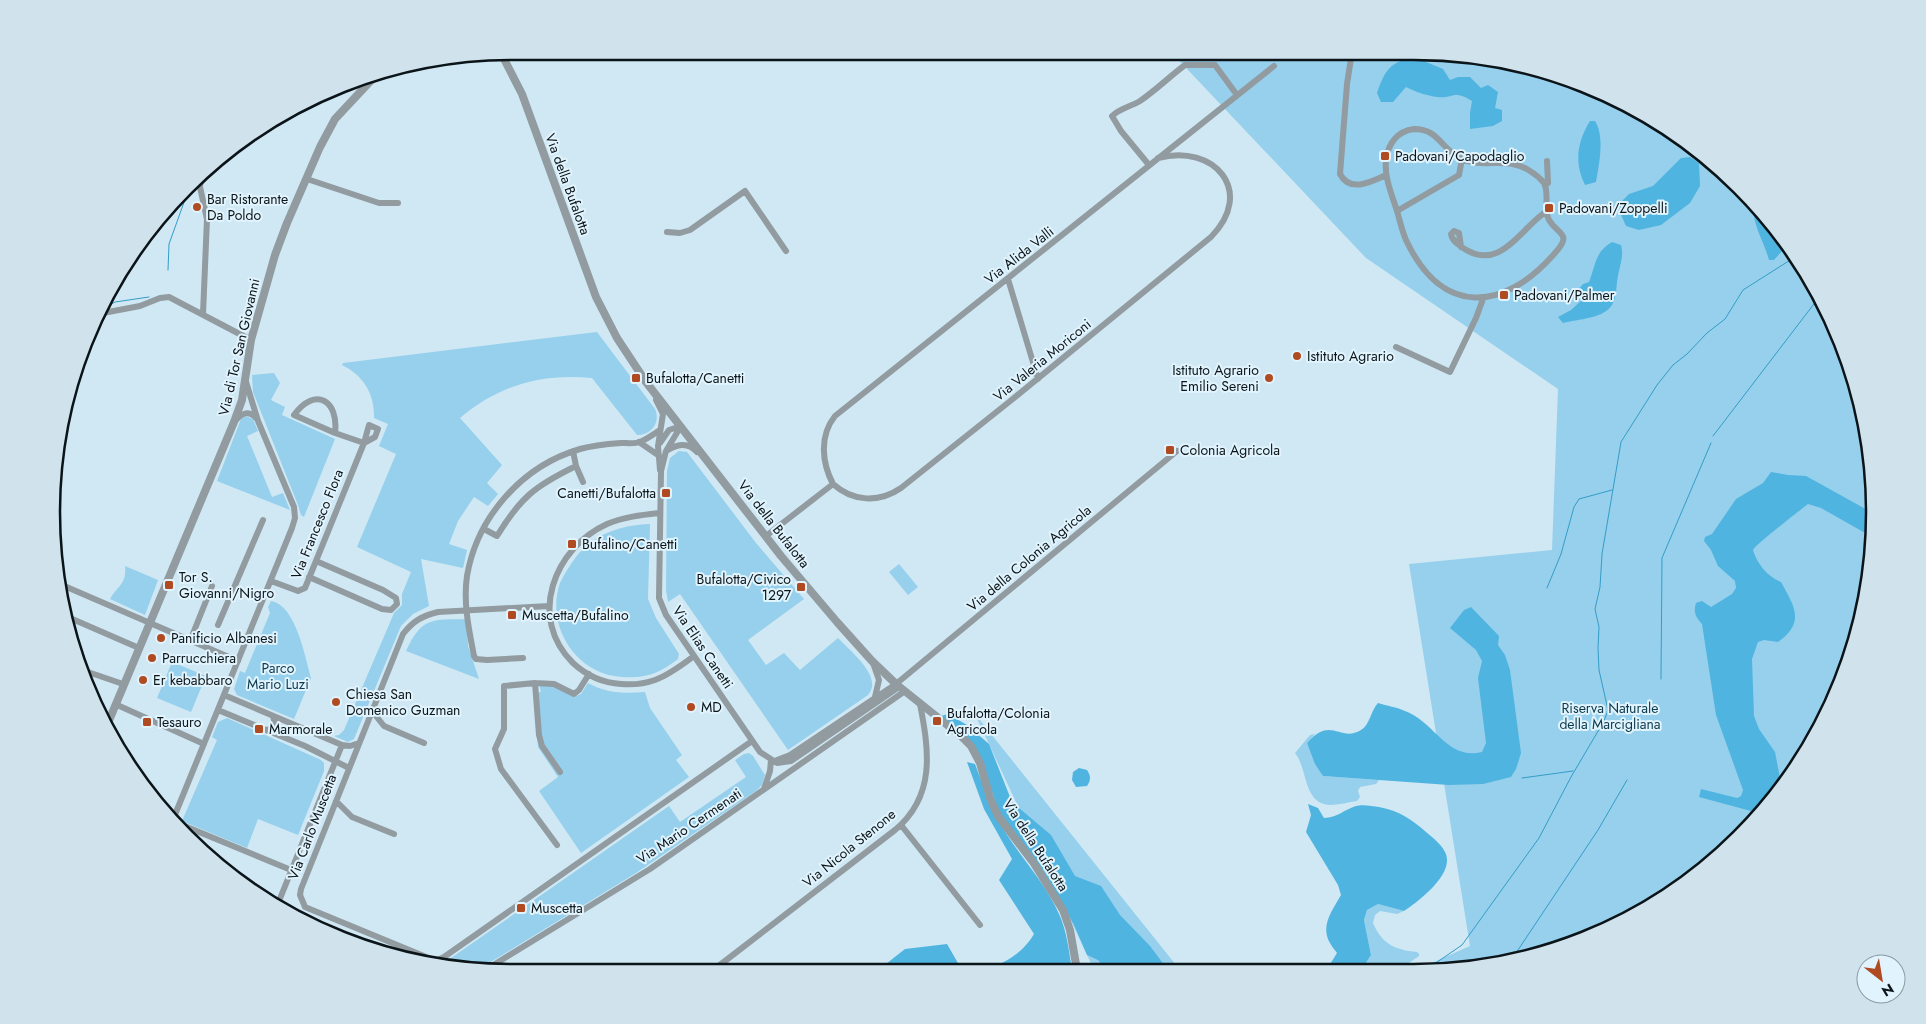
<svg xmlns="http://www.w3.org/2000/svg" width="1926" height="1024" font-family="Jost,sans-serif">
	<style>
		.green { fill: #96d0ec }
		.forest { fill: #50b4e0 }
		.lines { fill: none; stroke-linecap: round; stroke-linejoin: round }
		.stream { stroke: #349cc7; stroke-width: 1 }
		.minor { stroke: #919ba0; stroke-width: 6 }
		.tertiary { stroke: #919ba0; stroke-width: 8 }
		.poi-dot { fill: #b04a21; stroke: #e1f4fe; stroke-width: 2 }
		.labels { text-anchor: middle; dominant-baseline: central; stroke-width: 4; stroke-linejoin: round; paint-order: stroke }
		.poi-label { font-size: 14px; fill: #0b1418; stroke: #e1f4fe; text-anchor: start }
		.street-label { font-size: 14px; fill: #0b1418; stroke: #e1f4fe }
		.park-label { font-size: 14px; fill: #0c394c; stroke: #e1f4fe }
		.rim { fill: none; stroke: #0b1418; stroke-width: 2.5 }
	</style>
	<rect width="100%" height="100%" fill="#cfe8f4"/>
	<path class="green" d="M1171 52H1444L1534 67 1618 99 1695 147 1761 208 1813 282 1850 364 1871 452 1874 542 1859 632 1827 716 1760 816 1670 895 1590 938 1474 969H1418L1470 946 1409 564 1552 550 1558 389 1366 258Z
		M597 332 655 409C661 423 651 435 637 435L592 378C542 373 499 385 460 418L502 465 487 483 498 494 488 506 474 497 458 521 449 544 467 550 463 568 421 559 429 606 413 614 401 626 354 739 348 742 334 736 339 735 344 730 394 613 402 605V594L411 572 357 547 396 454 379 446 388 424 374 418C375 394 363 375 342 365L343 363Z
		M274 373 280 383 271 400 285 407 282 415 335 439 304 517 301 515 298 505 253 392 252 375Z
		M245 416 253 419 258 431 247 436 272 497 283 493 290 510 217 481 241 419Z
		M679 451 687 452 756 543 804 599 748 640 766 665 784 653 800 670 838 638C850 651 884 677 868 695L788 750 680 594 668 602 666 590 667 471 670 458Z
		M650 524 648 599 656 618 679 654 678 659C670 665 661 671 652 674 640 678 627 678 614 676 573 669 546 624 560 583 564 574 570 565 576 557 594 534 621 525 650 524Z
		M899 564 918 587 908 595 889 572Z
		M125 566 158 580 145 615 110 599C118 585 127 584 125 566Z
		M271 601C296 605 305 657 311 678L294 719 237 695 234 689 240 671 245 673 270 613 268 607Z
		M467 619 468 646 479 679 406 651C422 616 433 620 467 619Z
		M172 662 206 676 191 712 157 698Z
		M588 683C606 693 624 694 645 692L650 708 682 755 676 760 689 777 581 853 539 791 558 777 538 747 534 693 541 692 539 684 556 685 574 697 581 694Z
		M975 714 1180 970H1094Z
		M227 718 321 760 324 763V771L298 835 258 819 247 848 182 821 217 740 212 737 218 722Z
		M1315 734 1307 743 1323 776 1379 780 1376 784 1360 787 1358 791 1360 797 1357 801C1349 802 1339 805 1330 805 1303 804 1308 769 1295 753L1310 735Z
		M749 753 753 756 765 775 762 785 756 791 636 873 476 971 441 965 669 806 680 822 746 777 735 760 744 754Z
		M1378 904 1404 911 1397 914 1380 911 1375 915 1373 923C1382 944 1395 950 1417 952L1419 954V956L1400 969H1362L1371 955 1364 920 1367 910Z"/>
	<path class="forest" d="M1414 57 1443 69 1450 80 1458 77H1470L1481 88 1488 85 1498 92 1495 108 1502 110V121L1493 126 1470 129V113L1472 101C1453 89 1454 99 1437 97 1428 96 1413 91 1406 87L1393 102H1381L1377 93C1385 70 1390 62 1414 57Z
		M1590 121H1595C1605 136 1599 165 1596 182L1585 185C1574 163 1577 142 1590 121Z
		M1690 157 1699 163 1700 186 1690 203 1661 225 1639 230 1626 226 1621 215 1620 203 1629 194 1653 186 1681 158Z
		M1760 208 1790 249 1782 251 1774 260H1769C1765 245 1756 230 1754 216Z
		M1612 242 1621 245C1624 257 1620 264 1618 276 1616 285 1617 294 1613 303 1606 319 1577 319 1563 323L1558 317 1571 310 1584 298 1585 291H1577L1583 284 1589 282C1596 265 1594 253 1612 242Z
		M1771 472 1788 475 1806 476 1871 512 1873 513 1874 538 1821 508 1808 504C1799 511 1755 545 1753 550 1757 564 1768 577 1781 582 1794 606 1806 622 1778 642L1764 640 1758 642 1752 659 1754 716 1759 729 1775 752 1780 778 1783 782 1762 814 1699 797 1701 789 1737 798 1741 796 1743 790 1716 715 1702 624C1696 617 1693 613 1696 603L1702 601 1711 607 1732 594 1736 588 1735 581 1718 566 1711 550 1704 541 1705 537 1712 534 1736 499 1763 483Z
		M1471 607 1499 636 1498 645 1505 655 1510 670 1521 753 1516 769 1511 777 1483 784 1449 785 1323 776 1315 764 1307 743C1331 715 1340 743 1361 730 1370 725 1371 710 1378 703 1387 706 1397 707 1405 711 1434 721 1447 761 1482 752L1486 743 1478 678 1482 661 1476 650 1450 628 1464 610Z
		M948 714 967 725 989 744 1012 802 1051 835 1075 876 1101 886 1120 915 1150 946 1168 970H1106L1098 960 1087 955 1074 925 1051 884 1000 815 979 754 941 716Z
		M967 762 975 764C983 785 991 807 1002 827 1020 857 1045 882 1059 914 1067 931 1069 952 1072 970H987C1007 961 1022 954 1034 934L999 880 1012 859 984 809Z
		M1079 768 1087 770C1091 776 1091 780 1087 786L1076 787 1072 780 1073 772Z
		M1308 804 1318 808 1324 818C1337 818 1345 809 1356 806 1362 804 1373 806 1379 807 1400 811 1411 819 1426 832 1433 838 1441 844 1445 852 1456 873 1419 901 1404 911L1378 904 1367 910 1364 920 1371 955 1362 969H1327L1337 953C1335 950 1332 947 1330 943 1320 926 1332 911 1341 895L1338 885 1306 832 1311 815Z
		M947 944 962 970H968H932L928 966 921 970 877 971 905 949Z"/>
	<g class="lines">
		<path class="stream" d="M168 270 169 244 187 194
			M106 307 115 302 149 297
			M1713 436 1820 296
			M1547 588 1561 554 1574 507 1579 499 1612 490
			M1661 679 1662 558 1711 443
			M1522 778 1573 771
			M1588 938H1589
			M1516 958V953L1598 830 1627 780
			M1427 969 1462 945 1539 838 1571 777 1604 721 1608 710 1599 670 1598 648 1599 627 1595 609 1600 587 1602 554 1621 442 1657 385 1673 365 1687 354 1707 333 1725 319 1743 290 1795 257"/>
		<path class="minor" d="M1352 52 1347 84 1340 174C1350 193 1371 182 1386 175
			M1414 129C1439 129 1441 149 1460 158 1483 170 1507 155 1530 171 1535 174 1540 178 1544 183 1550 195 1543 209 1549 220 1558 235 1573 233 1555 253 1504 312 1442 317 1406 240 1402 231 1400 221 1397 211 1392 195 1384 177 1386 160 1388 144 1397 131 1414 129Z
			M1149 165 1121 131 1112 116C1120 108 1130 107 1140 101 1156 90 1169 77 1185 65H1215L1237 95
			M201 179 200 187 207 219 203 314
			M307 179 379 203H398
			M1545 186 1548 183 1547 161
			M1397 211 1459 175 1462 159
			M667 232 680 233 690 230 745 191 786 251
			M1461 247 1459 233 1454 231 1451 234C1452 241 1458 244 1463 248 1501 273 1520 228 1547 211
			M1008 279 1038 379
			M103 313 140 306 160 298 169 297 251 340
			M1396 347 1450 372 1476 318 1483 299
			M656 400 663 414 658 446 660 470
			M236 420C242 413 249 410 256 418
			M681 426 666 451 661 471 659 598 666 615 760 752 777 763 791 761 899 687
			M639 442 658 455
			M660 443 669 430 681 426
			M668 450C678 444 688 442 697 452
			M573 451 576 466 583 482
			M833 484C822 463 819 436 835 416L1274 66
			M659 513C641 515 624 517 607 524 554 548 527 618 573 663 586 675 603 683 621 684 633 685 644 684 655 680 669 675 682 665 694 656
			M484 529 497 536C521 497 535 486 576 466
			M766 536 833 484C853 502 879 503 901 488L1009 402 1211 237C1256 191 1214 143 1158 158
			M309 577 382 609 391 610 397 604 396 598 383 590 316 561
			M271 581 298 591 305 588 364 443 369 425 378 429 375 437 364 443 335 433 294 415C315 386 339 400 335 433
			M62 585 238 661
			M549 606 438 612C422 616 413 621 403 634L301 889 300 895 305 907 436 961 444 957 752 741
			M70 618 139 648
			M218 625 263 520
			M190 641 212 586
			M523 658 487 660 476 659 474 656C469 630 463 603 467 576 477 517 522 466 580 449 594 445 607 444 621 443 627 443 635 444 640 442 647 439 654 434 660 430
			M873 663 879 680 875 697
			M82 670 123 684
			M535 683 539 735 542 746 560 772
			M224 695 342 745 350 746 359 743
			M115 704 204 744
			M218 710 305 746 349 768
			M372 711 384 726 424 743
			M267 730 272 728 275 724 273 716
			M777 760 790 755 896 684 1177 451
			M764 789 770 771 771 760
			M336 801 352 817 394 834
			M170 820 291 870
			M172 822 292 528 295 518 294 507 258 421 246 382
			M901 825 980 925
			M557 845 501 769 495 749 504 729V686L535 683 554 684 574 694 579 690 589 674
			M277 906 342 745
			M712 971 895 830C936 796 929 750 920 704
			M482 972 650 869 905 691"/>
		<path class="tertiary" d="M501 53 522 94 596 297 617 338 646 382 781 556 837 622 872 661 896 684 961 736 971 746 980 763 990 798 998 816 1033 862 1063 910 1070 930 1077 970
			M108 723 234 422 242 400 251 340 275 255 287 223 320 147 335 119 378 73"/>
	</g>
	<g class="poi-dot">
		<rect x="1380" y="151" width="10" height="10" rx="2.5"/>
		<circle cx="197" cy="207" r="5"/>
		<rect x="1544" y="203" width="10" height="10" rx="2.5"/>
		<rect x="1499" y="290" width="10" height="10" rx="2.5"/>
		<circle cx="1297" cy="356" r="5"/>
		<rect x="631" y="373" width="10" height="10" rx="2.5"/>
		<circle cx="1269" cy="378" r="5"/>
		<rect x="1165" y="445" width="10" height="10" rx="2.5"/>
		<rect x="661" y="488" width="10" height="10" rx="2.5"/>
		<rect x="567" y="539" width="10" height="10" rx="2.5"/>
		<rect x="164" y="580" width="10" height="10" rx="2.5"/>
		<rect x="796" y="582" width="10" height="10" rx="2.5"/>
		<rect x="507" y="610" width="10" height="10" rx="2.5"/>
		<circle cx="161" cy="638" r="5"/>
		<circle cx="152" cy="658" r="5"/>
		<circle cx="143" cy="680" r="5"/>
		<circle cx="336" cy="702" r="5"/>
		<circle cx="691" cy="707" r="5"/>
		<rect x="932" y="716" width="10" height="10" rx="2.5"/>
		<rect x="142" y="717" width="10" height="10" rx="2.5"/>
		<rect x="254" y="724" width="10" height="10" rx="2.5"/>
		<rect x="516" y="903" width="10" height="10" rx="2.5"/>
	</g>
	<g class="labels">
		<g class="poi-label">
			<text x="1395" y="156">Padovani/Capodaglio</text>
			<text x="207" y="199">Bar Ristorante<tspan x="207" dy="16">Da Poldo</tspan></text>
			<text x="1559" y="208">Padovani/Zoppelli</text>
			<text x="1514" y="295">Padovani/Palmer</text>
			<text x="1307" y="356">Istituto Agrario</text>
			<text x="1259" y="370" text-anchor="end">Istituto Agrario<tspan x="1259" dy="16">Emilio Sereni</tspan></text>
			<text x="646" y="378">Bufalotta/Canetti</text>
			<text x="1180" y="450">Colonia Agricola</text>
			<text x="656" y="493" text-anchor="end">Canetti/Bufalotta</text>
			<text x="582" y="544">Bufalino/Canetti</text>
			<text x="179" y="577">Tor S.<tspan x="179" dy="16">Giovanni/Nigro</tspan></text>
			<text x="791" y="579" text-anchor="end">Bufalotta/Civico<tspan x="791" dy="16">1297</tspan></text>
			<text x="522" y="615">Muscetta/Bufalino</text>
			<text x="171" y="638">Panificio Albanesi</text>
			<text x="162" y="658">Parrucchiera</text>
			<text x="153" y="680">Er kebabbaro</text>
			<text x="346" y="694">Chiesa San<tspan x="346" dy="16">Domenico Guzman</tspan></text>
			<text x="701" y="707">MD</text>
			<text x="947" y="713">Bufalotta/Colonia<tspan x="947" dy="16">Agricola</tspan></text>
			<text x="157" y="722">Tesauro</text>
			<text x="269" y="729">Marmorale</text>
			<text x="531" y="908">Muscetta</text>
		</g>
		<g class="street-label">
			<text transform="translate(568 184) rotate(70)">Via della Bufalotta</text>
			<text transform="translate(1019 255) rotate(-38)">Via Alida Valli</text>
			<text transform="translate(239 347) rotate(-77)">Via di Tor San Giovanni</text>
			<text transform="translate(1042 360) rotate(-39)">Via Valeria Moriconi</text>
			<text transform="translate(317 524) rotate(-68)">Via Francesco Flora</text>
			<text transform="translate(774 524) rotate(52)">Via della Bufalotta</text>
			<text transform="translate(1029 558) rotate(-40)">Via della Colonia Agricola</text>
			<text transform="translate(703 647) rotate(56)">Via Elias Canetti</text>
			<text transform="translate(689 826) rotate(-34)">Via Mario Cermenati</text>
			<text transform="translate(312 827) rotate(-69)">Via Carlo Muscetta</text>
			<text transform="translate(1036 845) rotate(57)">Via della Bufalotta</text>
			<text transform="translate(849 848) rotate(-39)">Via Nicola Stenone</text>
		</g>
		<g class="park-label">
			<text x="278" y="668">Parco<tspan x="278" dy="16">Mario Luzi</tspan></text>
			<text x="1610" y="708">Riserva Naturale<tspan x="1610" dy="16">della Marcigliana</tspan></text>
		</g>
	</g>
	<path d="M0 0H1926V1024H0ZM512 60H1414A452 452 0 0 1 1866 512V512A452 452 0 0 1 1414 964H512A452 452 0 0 1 60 512V512A452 452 0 0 1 512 60Z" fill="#d0e2ec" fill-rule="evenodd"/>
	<path class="rim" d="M512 60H1414A452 452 0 0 1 1866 512V512A452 452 0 0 1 1414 964H512A452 452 0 0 1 60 512V512A452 452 0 0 1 512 60Z"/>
	<g transform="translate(1881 979) rotate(149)"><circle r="24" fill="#e1f4fe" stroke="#8b9aa2"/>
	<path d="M0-4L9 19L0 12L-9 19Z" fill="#b04a21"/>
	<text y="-8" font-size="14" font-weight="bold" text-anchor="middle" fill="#0b1418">N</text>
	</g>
</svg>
